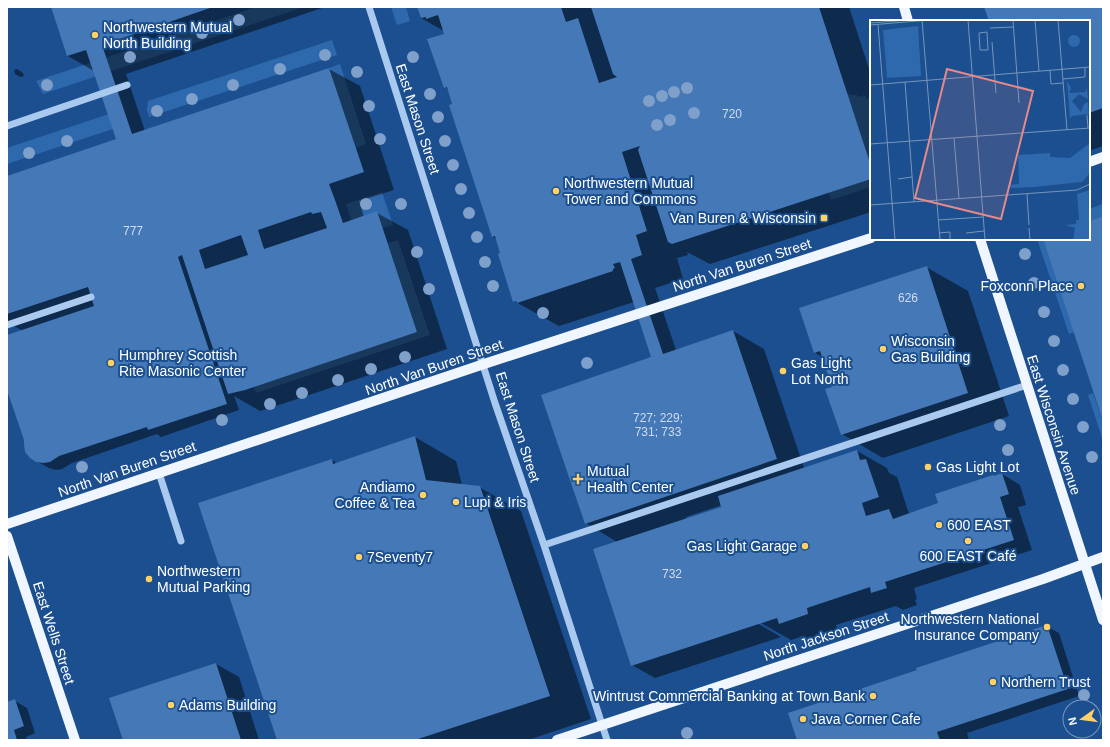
<svg xmlns="http://www.w3.org/2000/svg" width="1110" height="747" font-family="Arial,sans-serif">
	<style>
		.green { fill: #2e69ad }
		.shadow { fill: #0007; fill-rule: evenodd }
		.building { fill: #4478b7; fill-rule: evenodd }
		.lines { fill: none; stroke-linecap: round; stroke-linejoin: round }
		.minor { stroke: #a9c9ee; stroke-width: 7 }
		.major { stroke: #f0f6ff; stroke-width: 10 }
		.tree { fill: #7ea0ca }
		.poi-dot { fill: #ffd166; stroke: #1b4f8f; stroke-width: 1.5 }
		.labels { text-anchor: middle; dominant-baseline: central; stroke-width: 4; stroke-linejoin: round; paint-order: stroke }
		.number-label { font-size: 12px; fill: #d0dded }
		.poi-label { font-size: 14px; fill: #fff; stroke: #1b4f8f; text-anchor: start }
		.street-label { font-size: 14px; fill: #fff; stroke: #1b4f8f }
		.inset-road { fill: none; stroke: #7695bc; stroke-width: 1 }
		.view { fill: #e88989; fill-opacity: 0.15; stroke: #e88989; stroke-width: 2 }
		.inset-edge { fill: none; stroke: #fff; stroke-width: 2 }
	</style>
	<rect width="100%" height="100%" fill="#1b4f8f"/>
	<path class="green" d="M256 7H304L43 94 36 81Z
		M391 7H406L410 21 397 25Z
		M332 40 337 55 149 117 147 110 148 101Z
		M340 64 366 144 356 148 329 68Z
		M846 92 851 95H857L858 97 865 95 867 99 871 98V187L831 200 826 187Z
		M118 111 128 124 7 164V148Z
		M382 192 393 225 383 228 377 212 351 220 346 204Z
		M1103 204V216L1089 221V209Z
		M1037 239H1043L1074 332 1069 334Z
		M398 240 430 335 256 393 254 386 417 332 388 243Z
		M1093 393 1103 422V441L1088 395Z"/>
	<path class="shadow" d="M52 7H325L126 74 145 131 329 69 360 86 394 190 359 201 364 217 377 213 408 230 447 349 285 403 260 411 234 396 239 410 161 437 157 434 72 463 62 469 56 470 49 468 36 461 25 440 7 387V336L23 331 7 322V177L118 140 94 71 68 56Z
		M418 7H849L871 75V212L710 264 687 252 688 255 677 258 683 279 655 288 676 350 733 331 764 349 804 468 857 451 887 468 889 473 897 477 909 514 939 504 994 477 1002 474 1020 485 1026 505 1018 507 1032 550 914 588 917 599 915 600 917 605 903 610 896 606 836 625 838 631 810 641 803 636 791 640 756 620 755 622 781 637 655 678 632 665 617 542 586 523 654 358 634 302 559 326 514 301 497 239 493 237 451 105H453L448 89 445 87V34L444 31 421 18ZM722 505 723 509 686 519V517Z
		M985 7H1103V146L1089 151V21H990Z
		M17 69 23 73 24 76 20 77 15 74 14 70Z
		M926 267 968 291 1009 416 883 458 842 434 833 387 823 357 815 353Z
		M415 437 456 461 462 485 479 487 521 511 591 719 528 740H278L332 460 338 464Z
		M1046 626 1059 633 1079 696 967 733 969 740H798L918 671Z
		M216 664 239 677 259 740H124Z
		M15 701 27 708 35 733 26 737 27 740H7V703Z
		M1088 703 1094 706 1099 722 1095 723 1094 722V707H1086L1085 704Z"/>
	<path class="building" d="M51 7H213L102 45 132 134 329 68 364 172 329 184 335 200 343 223 377 211 417 332 245 390 228 394 182 255 178 257 227 404 148 430 147 427 59 456 50 462 43 463 36 462 30 458 25 452 24 444V440L7 390V335L94 306 88 287 7 314V176L116 139 86 50 67 56ZM311 212 312 214 321 212 327 228 264 249 258 230ZM241 235 248 255 205 269 199 250Z
		M417 7H561L566 22 578 18 599 83 617 77 613 74 591 7H819L871 166V179L672 244 668 242 638 150 640 146 622 152 647 231 636 235 642 255 631 259 663 354 733 330 777 459 585 524 541 395 651 357 620 262 613 264 615 268 613 269V271L517 303 516 301 513 302 498 254 500 253 495 236 492 237 449 105 452 104 447 87 444 88 427 39 444 34 438 15 426 19V17L421 18Z
		M984 7H1103V108L1089 113V21H989Z
		M1103 216V421L1043 239H1089V221Z
		M927 266 968 393 841 435 825 389 832 387 820 351 814 353 799 308Z
		M415 436 426 480 480 486 550 696 415 740H277L198 503 332 459 333 464Z
		M857 450 860 460 866 459 879 497 862 503 866 516 889 509 893 519 938 503 935 494 993 475 994 476 1002 473 1009 494 1000 497 1014 540 888 581 885 582 887 588 871 593 870 587 807 608 808 614 779 624 777 618 631 666 593 549 721 507 718 496Z
		M1047 625 1068 689 937 732 940 740H797L788 713 917 670 916 668Z
		M216 663 241 740H123L109 698Z
		M15 699 24 726 14 730 17 740H7V702Z"/>
	<g class="lines">
		<path class="minor" d="M369 7 495 403 544 545 607 740
			M7 126 127 85
			M7 325 91 297
			M159 473 181 541
			M544 545 1027 385"/>
		<path class="major" d="M904 7 908 21
			M1089 162 1103 157
			M980 239 1103 620
			M7 524 484 364 871 238
			M7 536 75 740
			M557 740 1043 579 1103 557"/>
	</g>
	<g class="tree">
		<circle cx="239" cy="20" r="6"/>
		<circle cx="202" cy="33" r="6"/>
		<circle cx="169" cy="44" r="6"/>
		<circle cx="325" cy="55" r="6"/>
		<circle cx="130" cy="57" r="6"/>
		<circle cx="413" cy="57" r="6"/>
		<circle cx="280" cy="69" r="6"/>
		<circle cx="357" cy="72" r="6"/>
		<circle cx="47" cy="85" r="6"/>
		<circle cx="233" cy="85" r="6"/>
		<circle cx="687" cy="88" r="6"/>
		<circle cx="674" cy="92" r="6"/>
		<circle cx="430" cy="94" r="6"/>
		<circle cx="662" cy="96" r="6"/>
		<circle cx="192" cy="99" r="6"/>
		<circle cx="649" cy="101" r="6"/>
		<circle cx="369" cy="106" r="6"/>
		<circle cx="157" cy="111" r="6"/>
		<circle cx="694" cy="113" r="6"/>
		<circle cx="438" cy="117" r="6"/>
		<circle cx="670" cy="120" r="6"/>
		<circle cx="657" cy="125" r="6"/>
		<circle cx="380" cy="139" r="6"/>
		<circle cx="67" cy="141" r="6"/>
		<circle cx="445" cy="141" r="6"/>
		<circle cx="29" cy="153" r="6"/>
		<circle cx="453" cy="165" r="6"/>
		<circle cx="461" cy="189" r="6"/>
		<circle cx="366" cy="204" r="6"/>
		<circle cx="401" cy="204" r="6"/>
		<circle cx="469" cy="213" r="6"/>
		<circle cx="477" cy="237" r="6"/>
		<circle cx="417" cy="252" r="6"/>
		<circle cx="1025" cy="254" r="6"/>
		<circle cx="485" cy="262" r="6"/>
		<circle cx="1034" cy="283" r="6"/>
		<circle cx="493" cy="286" r="6"/>
		<circle cx="429" cy="289" r="6"/>
		<circle cx="1044" cy="312" r="6"/>
		<circle cx="543" cy="313" r="6"/>
		<circle cx="1054" cy="341" r="6"/>
		<circle cx="405" cy="357" r="6"/>
		<circle cx="587" cy="363" r="6"/>
		<circle cx="371" cy="369" r="6"/>
		<circle cx="1063" cy="370" r="6"/>
		<circle cx="338" cy="380" r="6"/>
		<circle cx="302" cy="393" r="6"/>
		<circle cx="1073" cy="399" r="6"/>
		<circle cx="270" cy="404" r="6"/>
		<circle cx="222" cy="420" r="6"/>
		<circle cx="1000" cy="425" r="6"/>
		<circle cx="1083" cy="427" r="6"/>
		<circle cx="1008" cy="450" r="6"/>
		<circle cx="1092" cy="457" r="6"/>
		<circle cx="82" cy="467" r="6"/>
		<circle cx="1084" cy="695" r="6"/>
		<circle cx="687" cy="733" r="6"/>
	</g>
	<g class="poi-dot">
		<circle cx="95" cy="35" r="4"/>
		<circle cx="556" cy="191" r="4"/>
		<rect x="820" y="214" width="8" height="8" rx="2"/>
		<circle cx="1081" cy="286" r="4"/>
		<circle cx="883" cy="349" r="4"/>
		<circle cx="111" cy="363" r="4"/>
		<circle cx="783" cy="371" r="4"/>
		<circle cx="928" cy="467" r="4"/>
		<path d="M576 473h4v4h4v4h-4v4h-4v-4h-4v-4h4z"/>
		<circle cx="423" cy="495" r="4"/>
		<circle cx="456" cy="502" r="4"/>
		<circle cx="939" cy="525" r="4"/>
		<circle cx="968" cy="541" r="4"/>
		<circle cx="805" cy="546" r="4"/>
		<circle cx="359" cy="557" r="4"/>
		<circle cx="149" cy="579" r="4"/>
		<circle cx="1047" cy="627" r="4"/>
		<circle cx="993" cy="682" r="4"/>
		<circle cx="873" cy="696" r="4"/>
		<circle cx="171" cy="705" r="4"/>
		<circle cx="803" cy="719" r="4"/>
	</g>
	<g class="labels">
		<g class="number-label">
			<text x="732" y="114">720</text>
			<text x="133" y="231">777</text>
			<text x="908" y="298">626</text>
			<text x="658" y="418">727; 229;<tspan x="658" dy="14">731; 733</tspan></text>
			<text x="672" y="574">732</text>
		</g>
		<g class="poi-label">
			<text x="103" y="27">Northwestern Mutual<tspan x="103" dy="16">North Building</tspan></text>
			<text x="564" y="183">Northwestern Mutual<tspan x="564" dy="16">Tower and Commons</tspan></text>
			<text x="816" y="218" text-anchor="end">Van Buren &amp; Wisconsin</text>
			<text x="1073" y="286" text-anchor="end">Foxconn Place</text>
			<text x="891" y="341">Wisconsin<tspan x="891" dy="16">Gas Building</tspan></text>
			<text x="119" y="355">Humphrey Scottish<tspan x="119" dy="16">Rite Masonic Center</tspan></text>
			<text x="791" y="363">Gas Light<tspan x="791" dy="16">Lot North</tspan></text>
			<text x="936" y="467">Gas Light Lot</text>
			<text x="587" y="471">Mutual<tspan x="587" dy="16">Health Center</tspan></text>
			<text x="415" y="487" text-anchor="end">Andiamo<tspan x="415" dy="16">Coffee &amp; Tea</tspan></text>
			<text x="464" y="502">Lupi &amp; Iris</text>
			<text x="947" y="525">600 EAST</text>
			<text x="797" y="546" text-anchor="end">Gas Light Garage</text>
			<text x="968" y="556" text-anchor="middle">600 EAST Café</text>
			<text x="367" y="557">7Seventy7</text>
			<text x="157" y="571">Northwestern<tspan x="157" dy="16">Mutual Parking</tspan></text>
			<text x="1039" y="619" text-anchor="end">Northwestern National<tspan x="1039" dy="16">Insurance Company</tspan></text>
			<text x="1001" y="682">Northern Trust</text>
			<text x="865" y="696" text-anchor="end">Wintrust Commercial Banking at Town Bank</text>
			<text x="179" y="705">Adams Building</text>
			<text x="811" y="719">Java Corner Cafe</text>
		</g>
		<g class="street-label">
			<text transform="translate(418 119) rotate(72)">East Mason Street</text>
			<text transform="translate(742 265) rotate(-18)">North Van Buren Street</text>
			<text transform="translate(434 367) rotate(-19)">North Van Buren Street</text>
			<text transform="translate(1054 425) rotate(72)">East Wisconsin Avenue</text>
			<text transform="translate(518 427) rotate(72)">East Mason Street</text>
			<text transform="translate(127 469) rotate(-19)">North Van Buren Street</text>
			<text transform="translate(54 633) rotate(72)">East Wells Street</text>
			<text transform="translate(826 636) rotate(-18)">North Jackson Street</text>
		</g>
	</g>
	<g transform="translate(870 20)">
		<rect width="220" height="220" fill="#1b4f8f"/>
		<path d="M48 6 51 56 17 58 13 10ZM198 21a6 6 0 1 1 12 0a6 6 0 1 1-12 0ZM197 61 201 68 199 73 215 72 217 68 218 79 209 74 202 81 211 92 214 84 218 82 219 94 202 96 200 99ZM220 123V153L212 162 165 167 142 168 138 165 149 164 148 135 180 133V137L200 138ZM220 170V220H203L205 208 195 205 206 204V200H209L207 174Z" fill="#2e69ad"/>
		<path class="inset-road" d="M52 0 70 220M98 0 115 220M143 0 149 83M165 0 169 51M188 0 197 110M0 3 39 0M0 5 59 0M8 5 25 220M120 8 143 7M117 12 118 30H110L109 13ZM122 22 126 73M180 50 181 64 193 63M193 59 215 57V48M35 62 44 182M0 65 220 47M217 95 218 108M84 118 89 178M0 124 220 108M28 159 42 157M157 174 159 205M0 185 207 170 220 164M68 200 113 197M159 208 160 220M69 213 80 212V220M96 213 114 211"/>
		<path class="view" d="M77 49 163 71 131 199 45 178Z"/>
		<rect width="220" height="220" class="inset-edge"/>
	</g>
	<rect width="1110" height="747" fill="none" stroke="#ffffff" stroke-width="16"/>
	<g transform="translate(1082 719) rotate(256)"><circle r="19" fill="#1b4f8f" stroke="#7695bc"/>
	<path d="M0-3L7 15L0 10L-7 15Z" fill="#ffd166"/>
	<text y="-6" font-size="11" font-weight="bold" text-anchor="middle" fill="#ffffff">N</text>
	</g>
</svg>
